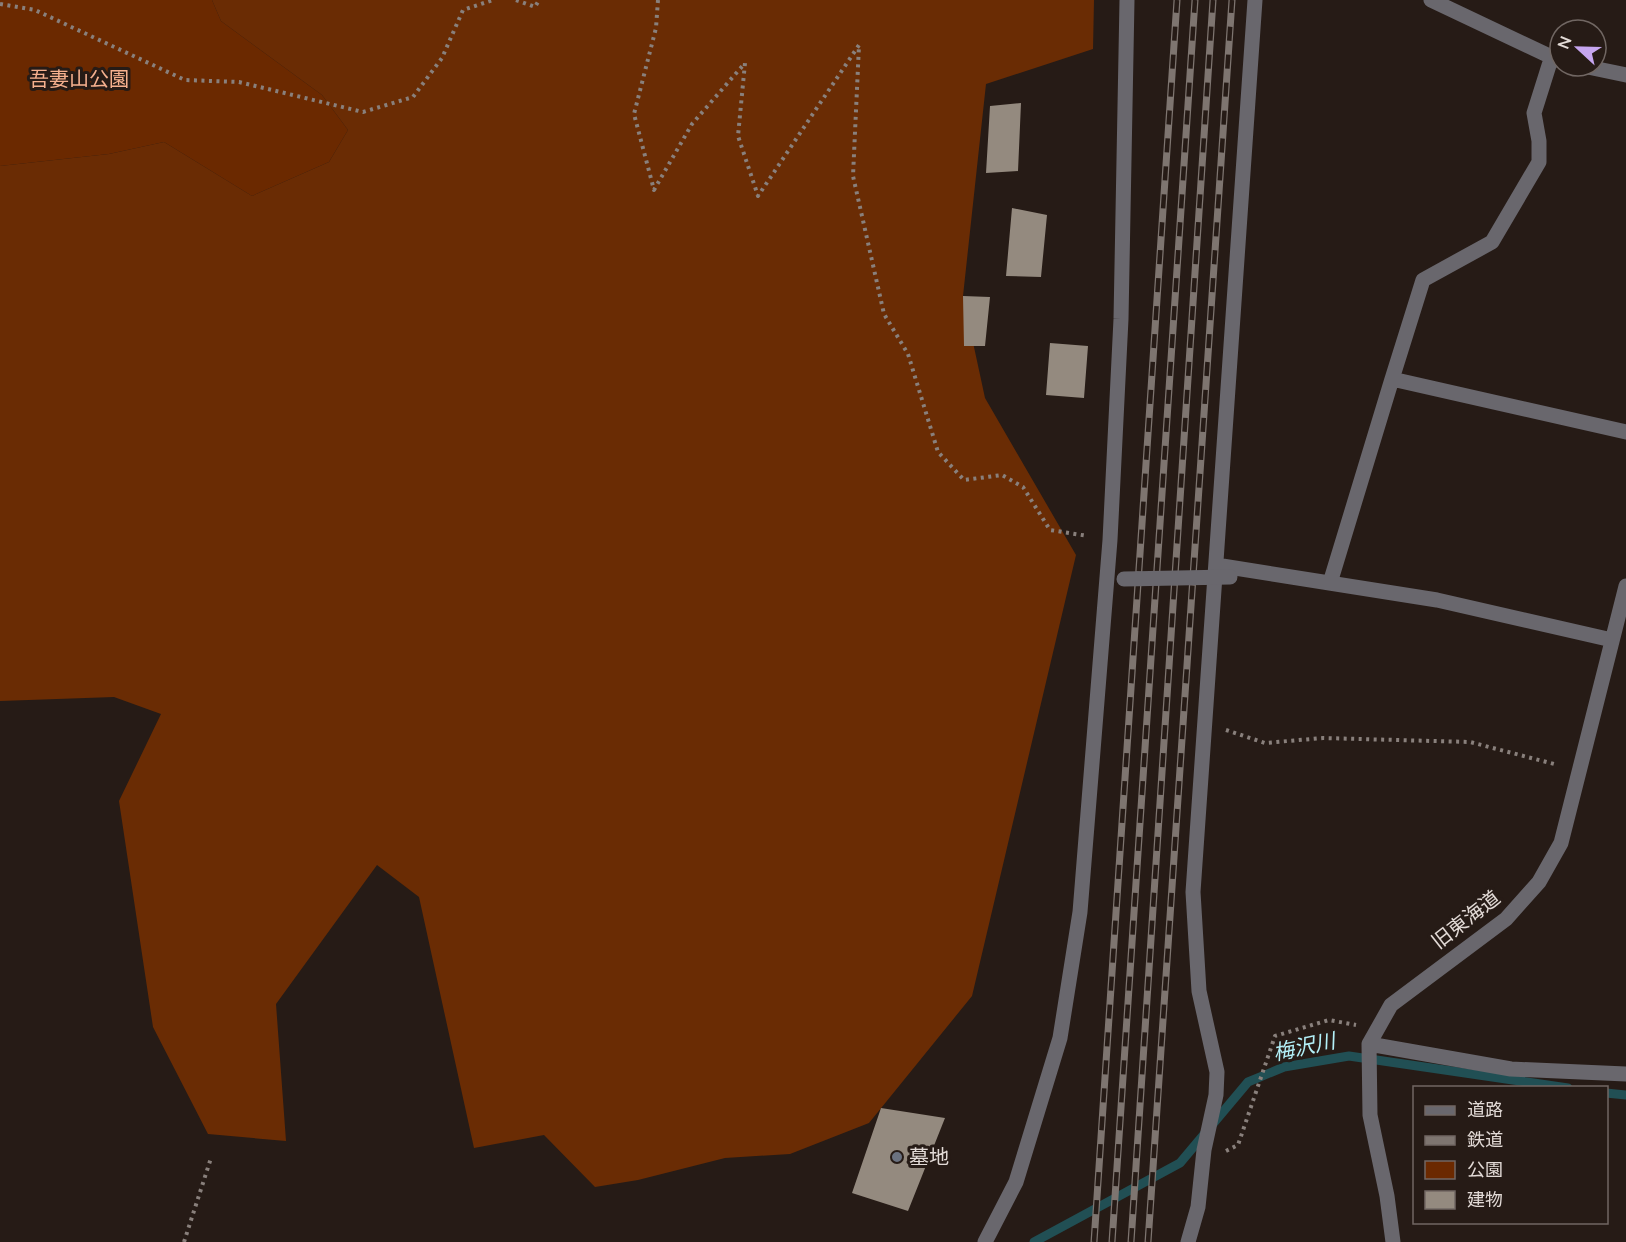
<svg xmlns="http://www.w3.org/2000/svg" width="1626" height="1242" font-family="'Nunito Sans','Noto Sans JP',sans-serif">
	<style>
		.green { fill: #6b2900 }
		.forest { fill: #6a2c04 }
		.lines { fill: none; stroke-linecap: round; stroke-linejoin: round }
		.stream { stroke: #214f54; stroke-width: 9 }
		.building { fill: #948a7f }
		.path { stroke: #89807c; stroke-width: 4; stroke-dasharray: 3 4.5; stroke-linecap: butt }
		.minor { stroke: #69676d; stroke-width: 15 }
		.rail-casing { stroke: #7e7570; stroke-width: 7 }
		.rail { stroke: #261b16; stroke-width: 4.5; stroke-dasharray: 14; stroke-linecap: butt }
		.minor-bridge { stroke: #69676d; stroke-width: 15 }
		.worship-dot { fill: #6b7280; stroke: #261b16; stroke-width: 2 }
		.labels { text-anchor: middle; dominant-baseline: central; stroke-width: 6; stroke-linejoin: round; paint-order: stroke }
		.park-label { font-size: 20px; fill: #f5b08e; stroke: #261b16 }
		.street-label { font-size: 20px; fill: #e2dad6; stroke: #261b16 }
		.poi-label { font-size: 20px; fill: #e2dad6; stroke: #261b16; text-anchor: start }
		.water-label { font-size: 21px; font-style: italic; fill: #b3f0f8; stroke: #261b16 }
	</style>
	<rect width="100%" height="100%" fill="#261b16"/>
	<path class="green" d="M0 0H212L221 21 322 95 348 130 329 162 252 196 164 142 109 154 0 166Z"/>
	<path class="forest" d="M212 0H1094L1093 49 986 84 963 296 985 398 1076 555 972 996 869 1123 790 1154 725 1158 638 1180 595 1187 544 1135 474 1148 419 897 377 865 276 1004 286 1141 208 1134 153 1027 119 801 161 714 114 697 0 701V166L109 154 164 142 252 196 329 162 348 130 322 95 221 21Z"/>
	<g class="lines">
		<path class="stream" d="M1606 1093 1626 1095
			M1034 1242 1180 1163 1248 1082 1284 1067 1349 1056 1568 1088"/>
	</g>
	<path class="building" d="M1021 103 1018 171 986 173 990 106Z
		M1012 208 1047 215 1041 277 1006 276Z
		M963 296 990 297 985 346H964Z
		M1050 343 1088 346 1084 398 1046 395Z
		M881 1108 945 1118 908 1211 852 1193Z"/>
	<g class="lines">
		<path class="path" d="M516 0 535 7 539 0
			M658 0 656 28 634 114 654 190 692 124 745 63 738 136 758 196 859 45 853 176 884 314 908 354 938 452 964 480 1002 475 1023 487 1050 530 1088 536
			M0 4 35 10 185 80 239 82 363 112 413 97 442 58 463 10 493 0
			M1226 730 1265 743 1323 738 1470 742 1558 765
			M1226 1151 1238 1145 1275 1036 1329 1020 1356 1025
			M184 1242 211 1158"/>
		<path class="minor" d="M1431 0 1560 61
			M1551 59 1534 113 1539 141V162L1492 242 1423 280 1392 379 1626 432
			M1583 66 1626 75
			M1216 565 1437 600 1612 640
			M1330 583 1392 379
			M1369 1044 1511 1069 1626 1074
			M985 1242 1016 1182 1060 1038 1080 912 1110 540 1121 319 1127 0
			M1188 1242 1198 1207 1204 1150 1216 1095 1217 1072 1199 991 1193 892 1255 0
			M1393 1242 1387 1196 1370 1115 1369 1044 1391 1005 1506 919 1539 882 1561 843 1626 586"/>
		<defs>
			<path id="rail" d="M1094 1242 1177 0
				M1112 1242 1195 0
				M1131 1242 1213 0
				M1148 1242 1232 0"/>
		</defs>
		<use href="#rail" class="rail-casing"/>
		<use href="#rail" class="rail"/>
		<path class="minor-bridge" d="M1124 579 1230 577"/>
	</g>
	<circle class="worship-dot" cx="897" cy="1157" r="6"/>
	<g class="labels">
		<g class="park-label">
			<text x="79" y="79">吾妻山公園</text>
		</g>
		<g class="street-label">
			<text transform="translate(1466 920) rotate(-38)">旧東海道</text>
		</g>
		<g class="poi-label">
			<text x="909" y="1157">墓地</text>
		</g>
		<g class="water-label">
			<text transform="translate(1304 1047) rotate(-12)">梅沢川</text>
		</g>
	</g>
	<rect x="1413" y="1086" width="195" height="138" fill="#261b16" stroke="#716763" stroke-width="1.5"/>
	<rect x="1425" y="1106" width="30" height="9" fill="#69676d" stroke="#716763" stroke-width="1.5"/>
	<text x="1467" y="1116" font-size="18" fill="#e2dad6">道路</text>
	<rect x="1425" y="1136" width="30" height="9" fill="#7e7570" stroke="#716763" stroke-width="1.5"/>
	<text x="1467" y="1146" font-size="18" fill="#e2dad6">鉄道</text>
	<rect x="1425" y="1161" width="30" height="18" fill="#6b2900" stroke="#716763" stroke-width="1.5"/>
	<text x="1467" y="1176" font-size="18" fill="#e2dad6">公園</text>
	<rect x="1425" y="1191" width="30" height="18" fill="#948a7f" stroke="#716763" stroke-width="1.5"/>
	<text x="1467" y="1206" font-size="18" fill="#e2dad6">建物</text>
	<g transform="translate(1578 48) rotate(292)"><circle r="28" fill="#261b16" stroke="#716763" stroke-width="1.5"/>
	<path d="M0-4.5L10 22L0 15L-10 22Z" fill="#c6a6f0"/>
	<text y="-9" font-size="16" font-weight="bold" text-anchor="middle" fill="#e2dad6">N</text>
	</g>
</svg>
